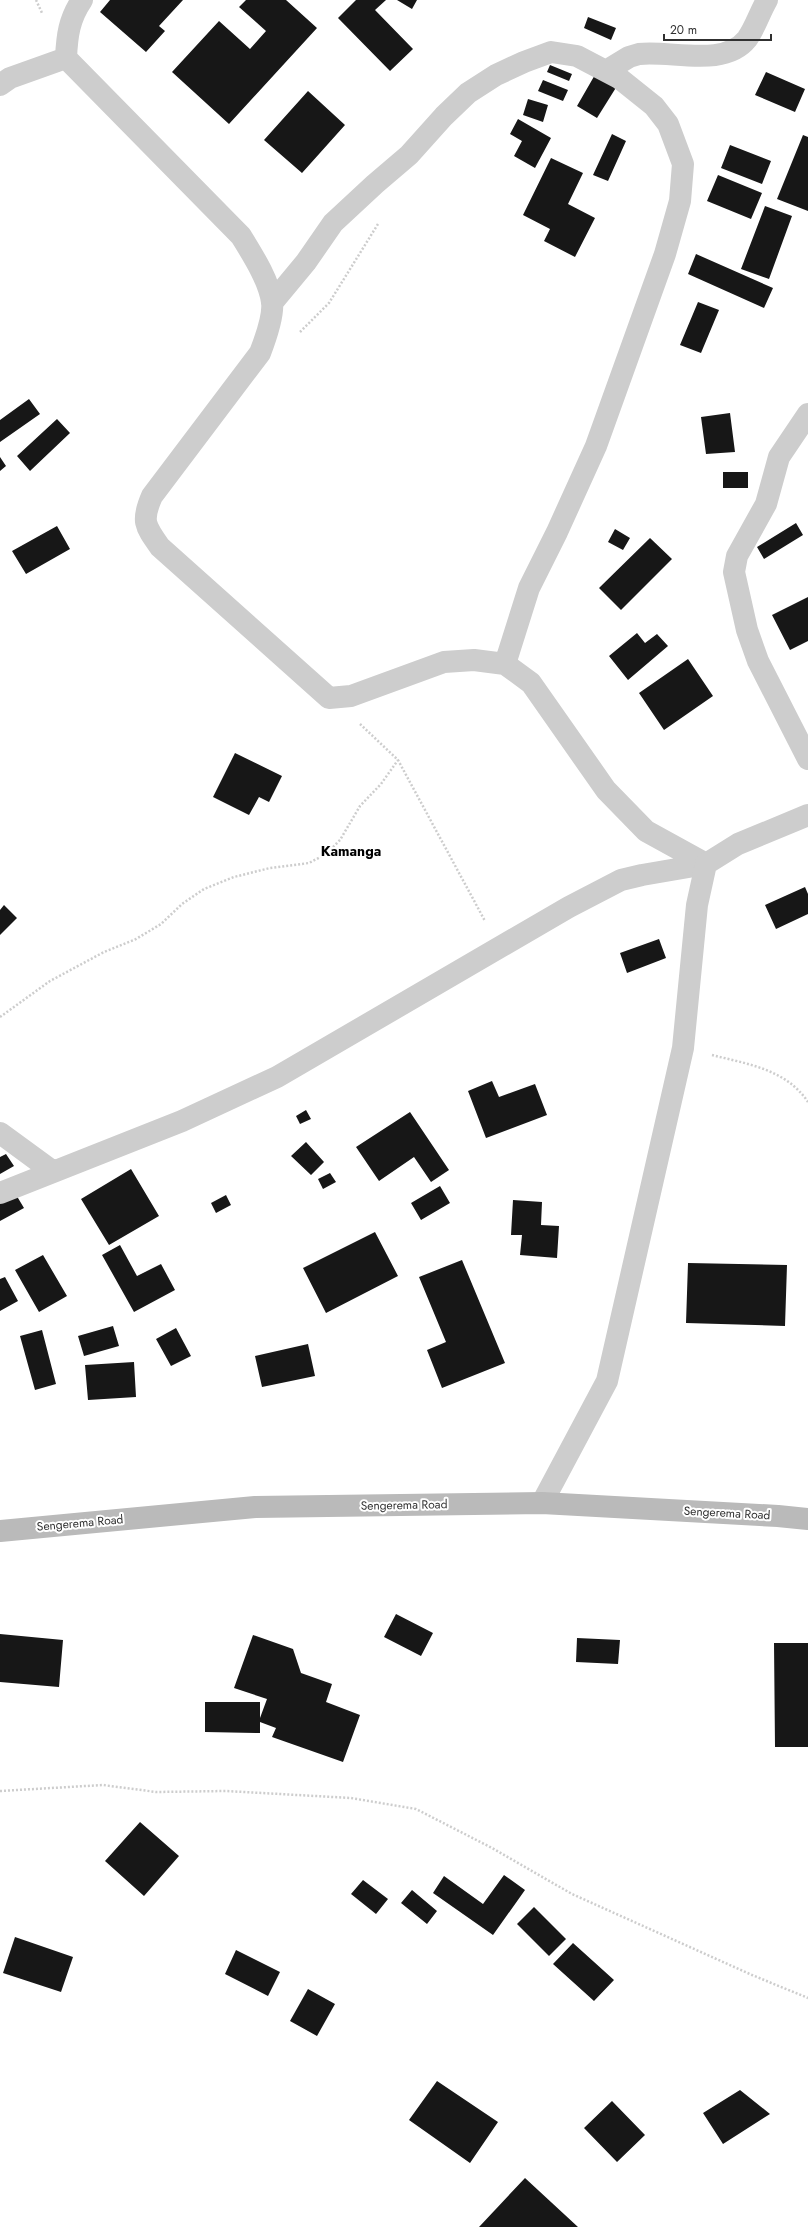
<svg xmlns="http://www.w3.org/2000/svg" width="808" height="2227" font-family="Jost,sans-serif">
	<style>
		.building { fill: #171717 }
		.lines { fill: none; stroke-linecap: round; stroke-linejoin: round }
		.path { stroke: #cdcdcd; stroke-width: 2.5; stroke-dasharray: 2 2; stroke-linecap: butt }
		.minor { stroke: #cdcdcd; stroke-width: 22 }
		.tertiary { stroke: #cdcdcd; stroke-width: 22 }
		.secondary { stroke: #bababa; stroke-width: 22 }
		.labels { text-anchor: middle; dominant-baseline: central; stroke-width: 4; stroke-linejoin: round; paint-order: stroke }
		.street-label { font-size: 12px; fill: #303030; stroke: #fff }
		.quarter-label { font-size: 14px; font-weight: bold; fill: #000; stroke: #fff }
	</style>
	<rect width="100%" height="100%" fill="#fff"/>
	<path class="building" d="M110 0H183L159 26 165 31 146 52 100 12Z
		M246 0H286L317 28 229 124 172 72 219 21 250 49 266 31 239 7Z
		M356 0H386L375 10 413 49 390 71 338 18Z
		M397 0H417L412 9Z
		M588 17 616 28 611 40 584 28Z
		M550 65 572 74 569 81 547 72Z
		M766 72 805 89 795 112 755 95Z
		M596 73 617 86 597 118 577 106Z
		M543 80 568 90 563 101 538 91Z
		M308 91 345 125 302 173 264 140Z
		M528 99 548 105 543 122 523 115Z
		M518 119 551 138 535 168 514 156 522 141 510 134Z
		M612 134 626 141 608 181 593 175Z
		M803 135 808 137V211L777 199Z
		M730 145 771 161 762 184 721 168Z
		M551 158 583 173 568 204 595 218 575 257 544 241 550 229 523 215Z
		M718 175 762 193 751 219 707 201Z
		M765 206 792 216 769 279 741 269Z
		M696 254 773 288 764 308 688 274Z
		M698 302 719 310 701 353 680 345Z
		M29 399 40 414 0 442V420Z
		M730 413 735 452 706 454 701 417Z
		M57 419 70 433 30 471 17 456Z
		M0 457 6 466 0 471Z
		M723 472H748V488H723Z
		M796 523 803 535 764 559 757 547Z
		M57 526 70 549 26 574 12 551Z
		M615 529 630 538 623 550 608 542Z
		M650 538 672 559 621 610 599 588Z
		M808 597V641L790 650 772 615Z
		M637 633 645 643 657 634 668 646 628 680 609 656Z
		M688 659 713 696 664 730 639 693Z
		M235 753 282 776 269 802 259 797 249 815 213 797Z
		M805 887 808 894V914L776 929 765 905Z
		M4 905 17 918 0 935V910Z
		M659 939 666 958 627 973 620 953Z
		M492 1081 499 1097 535 1084 547 1115 486 1138 468 1091Z
		M306 1110 311 1119 300 1124 296 1116Z
		M410 1112 449 1170 431 1182 414 1157 379 1181 356 1147Z
		M306 1142 324 1162 311 1175 291 1156Z
		M6 1154 14 1166 0 1174V1157Z
		M131 1169 159 1216 109 1245 81 1199Z
		M330 1173 336 1182 323 1189 318 1179Z
		M440 1186 450 1203 421 1220 411 1203Z
		M15 1193 24 1208 0 1221V1202Z
		M226 1195 231 1205 216 1213 211 1203Z
		M513 1200 542 1202 541 1225 559 1226 557 1258 520 1255 522 1235H511Z
		M375 1232 398 1276 326 1313 303 1268Z
		M120 1245 137 1276 161 1264 175 1290 134 1312 102 1255Z
		M43 1255 67 1296 39 1312 15 1270Z
		M462 1260 505 1363 442 1388 427 1350 446 1342 419 1277Z
		M688 1263 787 1265 785 1326 686 1323Z
		M5 1277 18 1301 0 1311V1279Z
		M113 1326 119 1346 84 1356 78 1336Z
		M176 1328 191 1356 171 1366 156 1339Z
		M42 1330 56 1384 35 1390 20 1336Z
		M308 1344 315 1376 262 1387 255 1356Z
		M134 1362 136 1397 88 1400 85 1365Z
		M396 1614 433 1633 421 1656 384 1637Z
		M0 1634 63 1640 59 1687 0 1682Z
		M253 1635 293 1649 301 1673 332 1684 326 1702 360 1715 343 1762 272 1737 276 1728 260 1722V1733L205 1732V1702H260V1718L267 1699 234 1688Z
		M577 1638 620 1640 618 1664 576 1662Z
		M774 1643H808V1747H775Z
		M140 1822 179 1856 144 1896 105 1861Z
		M504 1875 525 1890 493 1935 433 1893 444 1876 483 1904Z
		M363 1880 388 1899 376 1914 351 1894Z
		M412 1890 437 1911 427 1924 401 1903Z
		M534 1907 566 1939 549 1956 517 1924Z
		M15 1937 73 1957 61 1992 3 1973Z
		M573 1943 614 1980 594 2001 553 1964Z
		M236 1950 280 1972 268 1996 225 1974Z
		M308 1989 335 2004 317 2036 290 2021Z
		M437 2081 498 2122 470 2163 409 2120Z
		M740 2090 770 2114 723 2144 703 2113Z
		M612 2101 645 2135 617 2162 584 2128Z
		M525 2178 578 2227H479Z"/>
	<g class="lines">
		<path class="path" d="M36 0 42 13
			M300 332 329 303 378 224
			M360 724 398 760 485 921
			M0 1017 50 981 104 952 136 939 161 924 182 904 204 889 234 877 270 868 309 863 326 854 340 840 360 806 381 784 398 760
			M712 1055C747 1064 786 1069 808 1102
			M0 1791 103 1785 156 1792 226 1791 351 1798 416 1809 492 1848 572 1894 752 1975 808 1998"/>
		<path class="minor" d="M82 0C69 19 67 36 66 58L241 236C252 254 269 280 272 302 274 316 265 340 260 353L152 496C141 521 145 526 160 547L329 698 351 696 444 662 474 660 505 664 531 683 606 790 646 831 706 864
			M606 71 629 57 639 54C671 50 724 68 747 39 755 28 760 12 767 0
			M0 85 10 78 66 58
			M272 303 306 262 333 223 375 184 409 155 444 116 468 93 496 75 524 62 551 52 577 56 619 78 654 106 668 124 683 164 680 201 665 254 596 446 557 532 529 588 505 664
			M808 414 779 457 766 504 737 556 734 572 747 630 758 661 808 759
			M0 1133 52 1171
			M0 1193 182 1121 277 1077 569 907 621 880 642 875 706 864"/>
		<path class="tertiary" d="M542 1503 607 1381 683 1048 697 905 706 864 738 844 808 815"/>
		<path class="secondary" d="M0 1531 255 1507 542 1503 778 1516 808 1519"/>
	</g>
	<g class="labels">
		<g class="street-label">
			<text transform="translate(404 1505) rotate(-1)">Sengerema Road</text>
			<text transform="translate(727 1513) rotate(3)">Sengerema Road</text>
			<text transform="translate(80 1523) rotate(-5)">Sengerema Road</text>
		</g>
		<g class="quarter-label">
			<text x="351" y="851">Kamanga</text>
		</g>
	</g>
	<path d="M664 34v6h107v-6" fill="none" stroke="#303030" stroke-width="2"/>
	<text x="670" y="34" font-size="12" fill="#303030" stroke="#ffffff" stroke-width="3" paint-order="stroke">20 m</text>
</svg>
